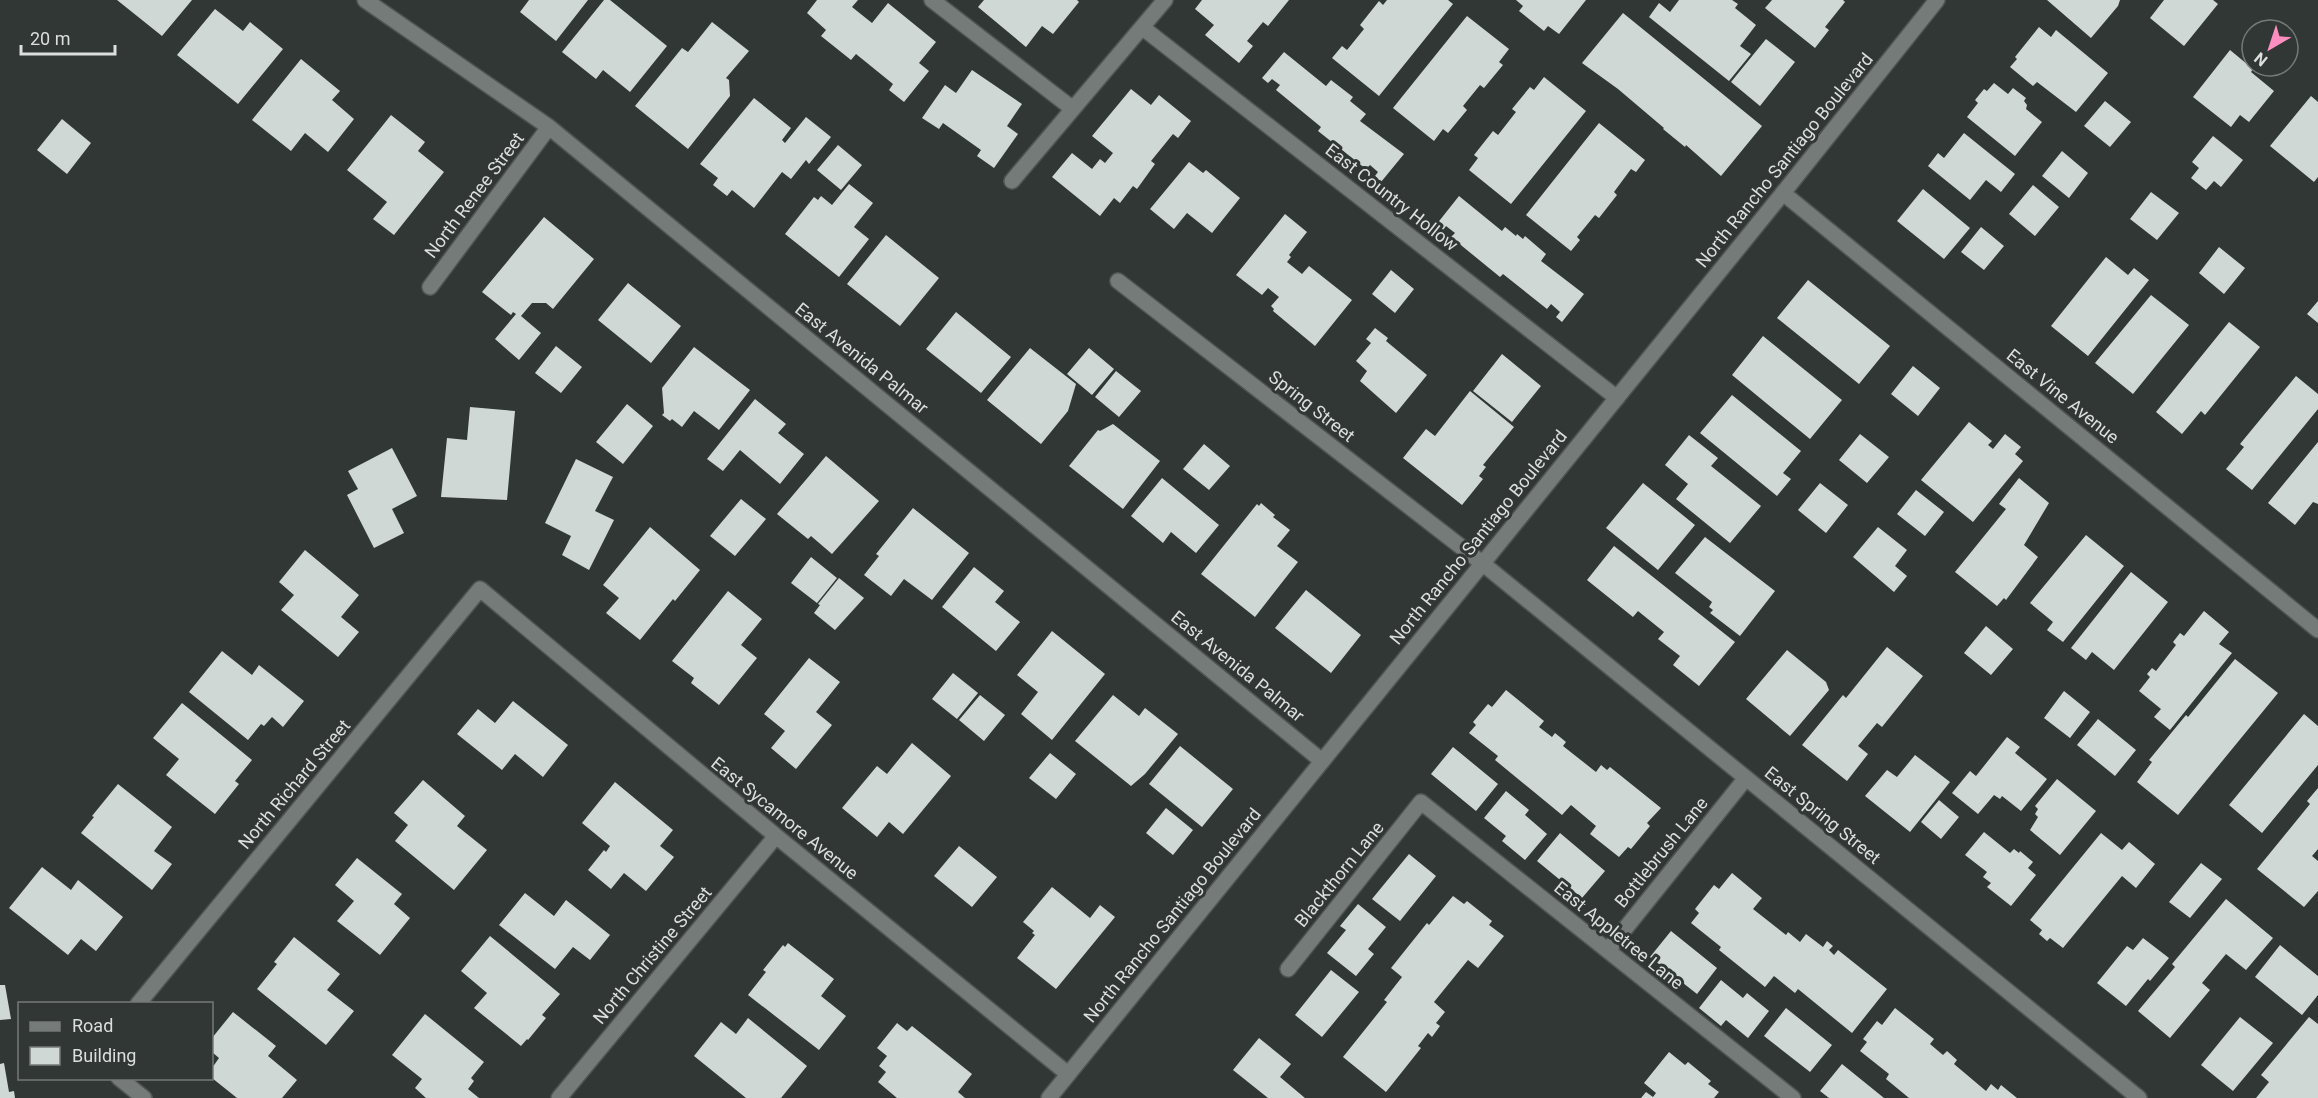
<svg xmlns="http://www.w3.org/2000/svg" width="2318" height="1098" font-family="Roboto,sans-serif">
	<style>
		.building { fill: #d0d8d5 }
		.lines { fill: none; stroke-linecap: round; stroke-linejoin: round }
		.minor-casing { stroke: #4f5452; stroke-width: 18 }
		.tertiary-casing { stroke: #4f5452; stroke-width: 18 }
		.minor { stroke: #747b79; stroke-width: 15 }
		.tertiary { stroke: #747b79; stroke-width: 15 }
		.labels { text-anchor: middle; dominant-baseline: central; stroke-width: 6; stroke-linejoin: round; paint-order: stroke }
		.street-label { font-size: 18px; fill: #dbdfde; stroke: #313735 }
	</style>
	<rect width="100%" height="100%" fill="#313735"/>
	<path class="building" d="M117 0H192L162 36Z
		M529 0H588L556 41 520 12Z
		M604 0H610L667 46 630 92 603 70 596 79 562 52Z
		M817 0H858L852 7 872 23 888 3 936 42 919 63 929 71 904 102 889 90 893 84 856 54 851 60 821 36 826 30 807 13Z
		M984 0H1077L1079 2 1053 34 1042 26 1026 47 978 7Z
		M1202 0H1289L1268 26 1263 22 1247 41 1253 46 1239 63 1205 35 1214 25 1195 9Z
		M1387 0H1448L1453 4 1379 96 1332 58 1342 46 1347 50 1364 29 1360 25 1379 1 1383 5Z
		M1516 0H1586L1559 34 1548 26 1544 31 1519 11 1523 6Z
		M1679 0H1732L1738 4 1735 8 1756 25 1740 46 1751 54 1729 81 1649 17 1659 3 1670 12Z
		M1772 0H1843L1845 2 1825 27 1829 30 1815 48 1765 8Z
		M2047 0H2120L2118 6 2091 38Z
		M2164 0H2213L2218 4 2184 46 2150 18Z
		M215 9 243 31 250 22 283 49 238 104 177 55Z
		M1623 13 1762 126 1721 176 1686 145 1685 147 1663 129 1664 128 1618 89 1582 63Z
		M1467 16 1509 49 1499 62 1503 65 1484 88 1480 85 1463 106 1467 110 1448 133 1443 129 1434 141 1393 108Z
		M712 22 749 51 726 78 729 80 730 96 688 149 635 106 682 48 688 52Z
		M2039 27 2051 37 2056 30 2108 73 2076 112 2037 82 2033 86 2010 67 2017 59 2015 57Z
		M1766 39 1795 62 1760 106 1731 82Z
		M2230 50 2253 69 2251 72 2274 91 2249 122 2240 115 2231 127 2193 97Z
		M1284 52 1326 86 1331 80 1353 97 1350 101 1366 114 1360 121 1404 154 1381 182 1375 176 1378 172 1370 165 1366 169 1318 131 1321 127 1276 90 1280 85 1272 79 1268 83 1262 78Z
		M301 59 340 91 332 100 354 119 328 152 305 133 291 151 252 120Z
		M972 70 1022 104 1007 126 1018 134 994 168 977 156 981 150 943 123 939 129 922 118 945 85 956 93Z
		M1544 77 1586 111 1511 204 1469 170 1478 158 1474 155 1493 131 1498 135 1516 112 1512 109 1530 87 1534 90Z
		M1994 83 2008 94 2013 88 2026 98 2024 101 2027 105 2026 109 2042 122 2015 156 1967 117 1978 103 1975 100 1984 89 1987 91Z
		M1131 89 1151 105 1159 95 1191 121 1178 138 1173 134 1151 161 1155 164 1137 189 1133 186 1120 203 1114 198 1100 216 1052 177 1072 153 1092 169 1100 159 1105 163 1113 153 1092 136Z
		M2311 96 2318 102V177L2314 182 2270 146Z
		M754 98 791 128 782 140 785 143 806 117 831 137 809 164 806 160 791 179 782 172 754 208 732 190 727 196 713 185 718 178 700 164Z
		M2105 101 2131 122 2110 147 2084 126Z
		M391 115 425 142 418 151 444 172 394 235 373 219 387 202 347 170Z
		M62 119 91 143 67 174 37 150Z
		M1599 123 1645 160 1636 172 1631 169 1614 192 1617 195 1599 218 1595 215 1577 237 1580 240 1571 251 1526 215Z
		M1964 133 2015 174 2001 192 1986 180 1970 200 1928 166 1938 153 1944 158Z
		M2213 136 2243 160 2221 187 2214 181 2206 190 2191 178 2199 168 2192 162Z
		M838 145 862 165 841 190 817 170Z
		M2062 151 2088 173 2069 198 2042 176Z
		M1189 162 1203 173 1206 170 1240 198 1212 233 1187 213 1174 229 1150 209Z
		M849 184 873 203 854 227 869 239 839 277 785 234 814 197 818 200 821 196 832 205Z
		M2033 185 2059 207 2035 236 2009 214Z
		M1923 189 1970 228 1944 259 1897 221Z
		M2151 192 2179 213 2157 240 2130 219Z
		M1459 196 1502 231 1505 227 1516 236 1517 234 1523 239 1525 236 1546 254 1541 261 1584 294 1562 322 1556 317 1560 312 1551 304 1547 309 1503 274 1500 277 1451 237 1455 233 1446 226 1443 230 1436 225Z
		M1285 214 1307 232 1289 255 1291 257 1287 262 1302 274 1309 266 1352 300 1315 346 1273 311 1274 309 1271 306 1279 297 1268 288 1262 295 1236 275Z
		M544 217 594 259 553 309 546 303H532L521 316 541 333 519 360 495 339 516 314 513 312 511 315 482 292Z
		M1981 227 2004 246 1984 270 1961 252Z
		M886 235 939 278 900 326 847 284Z
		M2219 247 2245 268 2224 294 2199 273Z
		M2106 257 2128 275 2134 268 2149 280 2088 356 2051 326Z
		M1391 270 1414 289 1395 313 1372 294Z
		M1808 280 1890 346 1859 384 1777 318Z
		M628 283 681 326 651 363 598 320Z
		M2151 295 2189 325 2133 394 2095 363Z
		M2318 301V323L2307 314Z
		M956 312 1011 357 981 393 926 349Z
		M2229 322 2260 347 2205 415 2201 411 2182 434 2156 412Z
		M1375 328 1388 338 1386 341 1427 375 1396 413 1360 381 1367 371 1356 361 1371 343 1366 339Z
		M1763 336 1842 400 1810 439 1732 375Z
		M556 346 582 367 561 393 535 373Z
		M694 347 750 390 719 430 694 411 682 427 672 419 670 421 662 415 664 413 662 388Z
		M1030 348 1076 384 1068 411 1041 444 987 400Z
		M1089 348 1114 369 1092 395 1067 374Z
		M1502 354 1541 386 1512 422 1473 391Z
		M1913 366 1940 388 1918 416 1891 394Z
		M1116 371 1141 391 1119 417 1095 397Z
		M2296 376 2318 394V409L2252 490 2226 469 2244 447 2240 444Z
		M1470 391 1514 427 1483 465 1486 467 1479 476 1483 479 1462 505 1403 458 1426 429 1435 436Z
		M1732 395 1801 451 1783 473 1791 479 1777 496 1700 433Z
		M755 399 786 424 778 433 804 454 780 484 740 450 723 471 707 459Z
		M627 404 653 426 623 464 596 442Z
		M470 407 515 411 507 500 441 497 447 438 467 440Z
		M1969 422 1992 441 1988 445 1993 449 2005 434 2021 447 2015 454 2023 461 1973 522 1921 480Z
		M1113 424 1160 461 1123 509 1069 466 1098 430 1100 431Z
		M1860 434 1889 457 1867 483 1839 460Z
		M1689 435 1718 458 1711 466 1761 506 1730 543 1676 499 1688 484 1665 465Z
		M2318 442V504L2313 502 2295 525 2268 503Z
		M1204 444 1230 466 1209 490 1183 469Z
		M392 448 417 496 392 509 404 533 374 548 347 495 358 489 348 471Z
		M826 456 879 501 832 554 811 536 808 539 777 514Z
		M576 459 613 477 595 511 614 520 589 570 562 555 571 536 545 523Z
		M1162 478 1219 525 1196 553 1171 532 1163 543 1131 516Z
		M2019 478 2049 503 2024 545 2038 557 2006 600 2004 598 1997 606 1955 572 2006 509 1999 504Z
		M1643 483 1695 525 1658 570 1606 528Z
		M1820 483 1848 505 1826 533 1798 510Z
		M1916 490 1944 512 1925 536 1897 514Z
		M741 499 766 519 735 556 710 536Z
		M1261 503 1275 515 1273 517 1290 530 1277 546 1298 562 1255 617 1201 574 1257 504 1259 506Z
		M913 508 969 553 932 600 904 579 891 596 864 575 879 556 876 554Z
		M650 527 700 570 675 601 673 599 640 640 606 613 619 598 603 585Z
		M1878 527 1907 550 1895 566 1907 576 1894 592 1853 557Z
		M2086 535 2124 566 2063 642 2047 630 2053 622 2030 603Z
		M1705 537 1775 591 1740 636 1710 613 1713 610 1709 607 1712 602 1675 573Z
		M1614 546 1735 642 1699 686 1673 665 1680 656 1658 639 1664 632 1638 611 1633 617 1587 580Z
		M305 550 359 595 341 617 359 632 338 657 281 610 294 595 279 582Z
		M811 557 837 578 817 603 791 583Z
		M974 567 1004 591 995 602 1020 622 996 651 942 607Z
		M2131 572 2168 602 2114 670 2092 652 2086 660 2071 648Z
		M839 578 864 598 835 630 814 613 820 605 818 604Z
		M1306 590 1361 635 1331 673 1275 628Z
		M728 591 762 619 741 645 757 658 719 705 691 683 694 678 672 661Z
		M2204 611 2229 632 2219 644 2232 653 2170 730 2154 717 2161 709 2139 691 2150 677 2147 674 2152 668 2156 671 2176 645 2173 642 2180 633 2184 636Z
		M1986 626 2013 649 1991 675 1964 653Z
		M1052 631 1105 674 1052 740 1021 714 1038 692 1017 675Z
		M1887 647 1923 676 1882 727 1877 723 1858 746 1868 754 1847 781 1802 745 1843 695 1846 698Z
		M1787 650 1826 682 1829 690 1790 736 1746 699Z
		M222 651 252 675 259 665 304 701 283 727 272 717 264 726 261 724 248 740 189 692Z
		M809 658 840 682 816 712 832 725 796 769 771 748 785 731 764 714Z
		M2235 659 2278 693 2178 815 2137 782 2152 762 2149 760 2186 715 2188 717Z
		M953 673 978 693 957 719 932 699Z
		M1506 690 1544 721 1539 727 1552 737 1555 733 1566 742 1563 746 1596 772 1601 765 1607 770 1610 767 1661 808 1647 823 1650 826 1631 849 1628 847 1619 857 1590 834 1596 826 1571 805 1562 815 1495 760 1498 756 1469 733 1476 725 1473 722 1488 704 1492 707Z
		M2064 691 2090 712 2070 738 2044 718Z
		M980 695 1005 715 984 741 959 720Z
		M1113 695 1139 716 1145 708 1178 734 1145 774 1131 786 1075 741Z
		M513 701 568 745 543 777 515 754 502 770 457 734 478 709 495 723Z
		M182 703 252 760 235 781 239 784 215 814 166 775 179 759 153 738Z
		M2304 714 2318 726V765L2262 833 2229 805Z
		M2098 719 2136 750 2115 776 2077 745Z
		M2007 737 2020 747 2015 753 2047 779 2021 811 2002 796 2000 799 1994 795 1978 814 1952 793 1970 771 1976 776Z
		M912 743 951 776 903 834 889 822 877 837 842 808 877 766 887 774Z
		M1180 746 1233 789 1202 827 1149 784Z
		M1453 747 1498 784 1476 811 1431 774Z
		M1050 753 1076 774 1056 799 1029 778Z
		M1915 755 1950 782 1910 832 1865 796 1887 770 1897 777Z
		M2057 779 2096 811 2060 855 2030 830 2038 817 2035 814 2038 809 2035 806Z
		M423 780 465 816 457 826 487 850 454 890 395 841 408 825 394 813Z
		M615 782 673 830 660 846 674 857 646 891 624 873 611 889 588 870 604 850 606 852 610 846 582 823Z
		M118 784 172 827 154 851 172 864 152 890 81 833 94 817 92 816Z
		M2318 788V849L2312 856 2318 861V891L2304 907 2257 869 2310 804 2307 801Z
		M1506 791 1529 810 1525 815 1547 834 1525 860 1502 841 1506 836 1484 818Z
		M1939 800 1959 817 1941 839 1921 822Z
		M1166 808 1193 830 1173 855 1146 833Z
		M1984 832 2010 853 2014 849 2019 853 2020 851 2033 862 2028 868 2036 875 2011 906 1987 887 1991 883 1983 877 1987 872 1965 855Z
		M1560 833 1605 871 1582 898 1537 861Z
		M2101 833 2122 850 2129 842 2155 864 2136 888 2122 876 2063 948 2050 938 2047 941 2039 934 2042 930 2030 920Z
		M959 846 997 877 972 907 934 876Z
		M1409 854 1436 876 1400 921 1372 899Z
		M357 858 402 894 394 904 410 918 380 955 337 921 354 901 335 885Z
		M2201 863 2222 879 2190 918 2169 902Z
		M42 867 71 890 78 880 123 917 96 951 81 939 68 955 9 908Z
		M1732 873 1762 898 1753 909 1786 935 1788 932 1800 942 1806 934 1823 947 1827 941 1833 946 1829 950 1834 955 1838 950 1887 989 1852 1033 1798 989 1795 993 1774 976 1765 987 1719 950 1721 947 1691 923 1699 913 1695 909 1714 885 1719 889Z
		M1052 887 1090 918 1100 905 1115 917 1056 989 1017 958 1035 935 1032 933 1034 931 1023 922Z
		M525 893 554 916 566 900 610 935 590 960 573 947 555 969 499 925Z
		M1453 896 1464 904 1467 901 1492 921 1489 925 1504 936 1478 968 1468 960 1434 1002 1445 1012 1436 1023 1440 1026 1432 1037 1428 1033 1418 1046 1421 1048 1386 1092 1343 1057 1387 1002 1384 1000 1402 977 1391 968 1427 923 1429 925Z
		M2226 899 2273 938 2246 970 2226 954 2202 983 2210 990 2170 1038 2138 1011 2175 967 2172 964Z
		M1358 904 1386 927 1368 949 1374 954 1356 976 1327 953 1346 930 1340 926Z
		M1671 931 1717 968 1697 994 1650 957Z
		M490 936 560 994 542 1015 546 1018 528 1040 527 1039 521 1046 474 1008 487 993 461 971Z
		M294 937 340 974 327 990 354 1011 326 1045 257 989 277 964 274 962Z
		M2143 938 2169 958 2150 981 2148 979 2126 1006 2097 983 2127 946 2133 950Z
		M788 943 834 979 821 996 846 1016 819 1050 748 995 766 972 763 970 783 945 785 947Z
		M2280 945 2318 976V995L2302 1015 2255 977Z
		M1331 970 1359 992 1322 1037 1295 1015Z
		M1721 980 1743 998 1747 993 1769 1011 1748 1038 1726 1020 1721 1026 1699 1008Z
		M0 985H5L11 1019 0 1020Z
		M1786 1008 1832 1045 1810 1072 1764 1036Z
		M1895 1008 1934 1039 1930 1044 1943 1055 1947 1051 1957 1060 1954 1064 1986 1091 1991 1084 1998 1090 2001 1085 2017 1098H1909L1886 1079 1889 1074 1860 1051 1867 1042 1863 1039 1877 1021 1882 1025Z
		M233 1012 276 1046 268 1056 297 1080 282 1098H237L212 1078V1068L219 1058 212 1052V1038Z
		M425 1014 484 1062 471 1078 474 1081 468 1089 479 1098H426L415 1088 422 1079 392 1055Z
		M2240 1017 2273 1043 2233 1091 2201 1065Z
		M2309 1017 2318 1024V1098H2256L2269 1082 2261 1075Z
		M748 1018 807 1066 781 1098H746L694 1056 721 1022 736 1034Z
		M897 1023 907 1031 912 1026 972 1074 958 1092 965 1098H897L878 1082 886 1072 879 1066 887 1056 877 1048Z
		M1259 1038 1291 1064 1280 1077 1305 1098H1268L1233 1070Z
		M1669 1052 1685 1065 1688 1062 1711 1081 1708 1084 1719 1092 1714 1098H1641L1646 1092 1653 1097 1656 1093 1644 1083Z
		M4 1063 9 1092 14 1091 15 1098H0V1064Z
		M1842 1064 1884 1098H1829L1820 1091Z"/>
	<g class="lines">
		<defs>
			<path id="minor" d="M365 0 549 127 1322 761
				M932 0 1073 109
				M1143 28 1617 398
				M1012 181 1165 0
				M1783 193 2318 630
				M1118 281 1482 563
				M430 287 549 127
				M1608 950 1746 778
				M1288 969 1421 802 1793 1098
				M138 1004 480 589 776 836 1068 1074
				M119 1078 144 1098
				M559 1098 776 836"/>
			<path id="tertiary" d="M1482 563 2139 1098
				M1049 1098 1783 193 1937 0"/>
		</defs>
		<use href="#minor" class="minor-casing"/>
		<use href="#tertiary" class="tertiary-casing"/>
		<use href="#minor" class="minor"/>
		<use href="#tertiary" class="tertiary"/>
	</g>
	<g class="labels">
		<g class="street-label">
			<text transform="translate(1784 160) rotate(-51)">North Rancho Santiago Boulevard</text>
			<text transform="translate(474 195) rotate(-53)">North Renee Street</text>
			<text transform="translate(1392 197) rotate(38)">East Country Hollow</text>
			<text transform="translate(862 358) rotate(39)">East Avenida Palmar</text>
			<text transform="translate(2063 396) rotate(39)">East Vine Avenue</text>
			<text transform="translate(1312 406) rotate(38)">Spring Street</text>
			<text transform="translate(1478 537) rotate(-51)">North Rancho Santiago Boulevard</text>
			<text transform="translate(1238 666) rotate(39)">East Avenida Palmar</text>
			<text transform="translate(294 784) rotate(-50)">North Richard Street</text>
			<text transform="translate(1823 815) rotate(39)">East Spring Street</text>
			<text transform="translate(785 818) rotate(39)">East Sycamore Avenue</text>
			<text transform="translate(1661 852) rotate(-51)">Bottlebrush Lane</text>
			<text transform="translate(1339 874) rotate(-51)">Blackthorn Lane</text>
			<text transform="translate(1172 915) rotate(-51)">North Rancho Santiago Boulevard</text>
			<text transform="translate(1619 935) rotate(39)">East Appletree Lane</text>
			<text transform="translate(652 955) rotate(-50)">North Christine Street</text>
		</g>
	</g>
	<rect x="18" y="1002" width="195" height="78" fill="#313735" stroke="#757a79" stroke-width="1.5"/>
	<rect x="30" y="1022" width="30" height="9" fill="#747b79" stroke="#757a79" stroke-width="1.5"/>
	<text x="72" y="1032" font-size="18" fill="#dbdfde">Road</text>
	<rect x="30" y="1047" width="30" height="18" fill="#d0d8d5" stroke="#757a79" stroke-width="1.5"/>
	<text x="72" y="1062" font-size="18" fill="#dbdfde">Building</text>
	<g transform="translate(2270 48) rotate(219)"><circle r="28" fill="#313735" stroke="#757a79" stroke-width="1.5"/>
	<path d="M0-4.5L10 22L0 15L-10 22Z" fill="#fd8ebf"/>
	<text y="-9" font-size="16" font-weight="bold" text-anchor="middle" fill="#dbdfde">N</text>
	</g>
	<path d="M21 45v9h94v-9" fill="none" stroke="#dbdfde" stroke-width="3"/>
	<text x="30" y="45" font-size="18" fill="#dbdfde" stroke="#313735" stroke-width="4.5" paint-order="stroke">20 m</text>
</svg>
